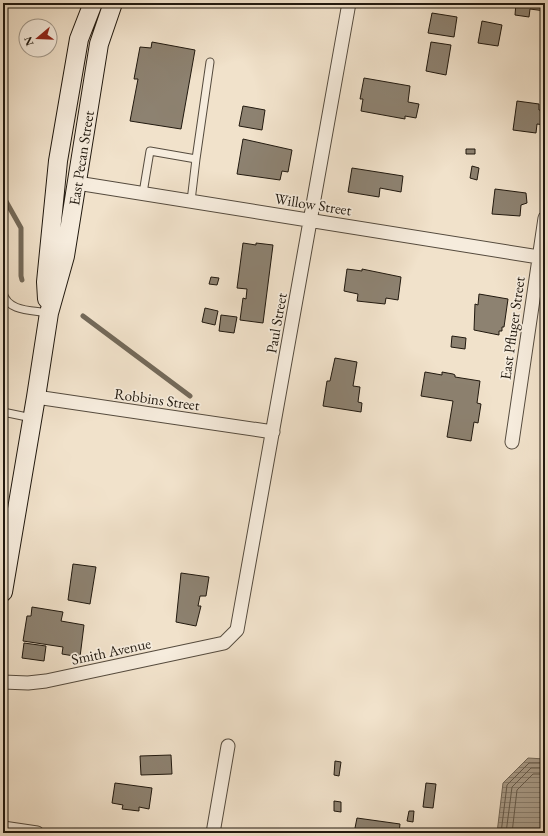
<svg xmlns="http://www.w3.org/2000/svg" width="548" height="836" font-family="'EB Garamond',serif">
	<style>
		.water { fill: url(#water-rules); stroke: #736959 }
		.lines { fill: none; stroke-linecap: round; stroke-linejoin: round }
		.shore { stroke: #665c4d; stroke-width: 1 }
		.stream { stroke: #736959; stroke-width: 5 }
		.building { fill: #8d8271; stroke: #21190f }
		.service-casing { stroke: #554b3e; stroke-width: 9 }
		.minor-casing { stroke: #554b3e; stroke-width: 15 }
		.secondary-casing { stroke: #21190f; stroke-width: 20 }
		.service { stroke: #f6ecdd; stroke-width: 7 }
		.minor { stroke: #f6ecdd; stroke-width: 13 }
		.secondary { stroke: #f6ecdd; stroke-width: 18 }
		.labels { text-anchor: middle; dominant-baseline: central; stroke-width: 3.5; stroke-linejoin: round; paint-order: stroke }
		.street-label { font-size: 15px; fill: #21190f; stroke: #f6ecdd }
	</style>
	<defs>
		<pattern id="water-rules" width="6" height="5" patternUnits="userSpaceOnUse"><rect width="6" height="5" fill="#aa9e8b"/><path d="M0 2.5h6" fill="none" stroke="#8a8070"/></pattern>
	</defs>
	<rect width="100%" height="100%" fill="#f1e2cb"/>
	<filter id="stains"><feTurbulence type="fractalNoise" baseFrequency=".005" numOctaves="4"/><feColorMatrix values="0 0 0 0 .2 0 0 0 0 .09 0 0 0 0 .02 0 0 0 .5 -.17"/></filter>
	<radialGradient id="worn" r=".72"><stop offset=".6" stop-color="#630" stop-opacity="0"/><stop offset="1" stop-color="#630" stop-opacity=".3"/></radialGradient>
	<path class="water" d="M528 758 545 759V833H497L503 783Z"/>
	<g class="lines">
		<path class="shore" d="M501 833 507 785 529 763H545
			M506 833 512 787 531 768H545
			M512 833 517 790 533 774H545"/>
		<path class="stream" d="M3 196 21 228V276L22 280
			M83 316 190 396"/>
	</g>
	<path class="building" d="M516 3H545V11L530 9 529 17 515 15Z
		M432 13 457 17 454 37 428 33Z
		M482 21 502 25 498 46 478 43Z
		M152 42 195 50 181 129 130 121 138 79H134L140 47 151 48Z
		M431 42 451 45 446 75 426 71Z
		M364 78 410 86 408 102 419 104 416 118 405 116V119L361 111 363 99H360Z
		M517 101 539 104V110L545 111V125L537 124 536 133 513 130Z
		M243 106 265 110 262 130 239 126Z
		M243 139 292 150 288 172 282 171 280 180 237 174Z
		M466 149H475V154H466Z
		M472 166 479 168 477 180 470 178Z
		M352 168 403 176 401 192 380 188 379 197 348 192Z
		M495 189 526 193 527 203 521 205 520 216 492 214Z
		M243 243 256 245V243L273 245 263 323 240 320 243 298 246 299 247 289 237 288Z
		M347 269 362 271V269L401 277 398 300 386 298 385 304 357 301 358 294 344 291Z
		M211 277 219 278 217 285 209 284Z
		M479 294 508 299 504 327H502V331H499V335L474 330 475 304 478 305Z
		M205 308 218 311 215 325 202 322Z
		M221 315 237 317 234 333 219 331Z
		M452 336 466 338 465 349 451 347Z
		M335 358 357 362 353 386 360 387 358 402 362 403 361 412 323 406 327 381H330Z
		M425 372 442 375V372L453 374 455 375V377L480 381 477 403 481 404 478 423 474 422 471 441 447 437 453 401 421 396Z
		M73 564 96 567 90 604 68 600Z
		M181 573 209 577 206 596H200L198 606H201L196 626 176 622Z
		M32 607 63 612 61 621 84 625 80 657 62 654 63 647 23 641 27 616H31Z
		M24 643 46 646 44 661 22 658Z
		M171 755 172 774 141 775 140 756Z
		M335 761 341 762 339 776 334 775Z
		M115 783 152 788 149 809 139 807V811L122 809 123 805 112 803Z
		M426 783 436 784 433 808 423 807Z
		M334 801 341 802V812L334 811Z
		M409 811H414L413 822 407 821Z
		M357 818 400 824 399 833H354Z"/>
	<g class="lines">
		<defs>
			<path id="service" d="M196 159 210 62
				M143 193 150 151 196 159 191 201
				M3 293C8 312 32 310 48 313
				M3 412 32 418"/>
			<path id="minor" d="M77 183 545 258
				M36 397 273 432
				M512 442 545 218
				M3 682 28 683 46 681 224 643 237 630 349 3
				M3 828 37 833
				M213 833 228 746"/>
			<path id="secondary" d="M47 299 46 282 58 161 79 39 93 3
				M3 592 36 397 49 313 65 256 99 44 113 3"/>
		</defs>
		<use href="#service" class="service-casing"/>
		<use href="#minor" class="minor-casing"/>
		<use href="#secondary" class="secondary-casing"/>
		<use href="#service" class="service"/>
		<use href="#minor" class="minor"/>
		<use href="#secondary" class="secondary"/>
	</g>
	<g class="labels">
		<g class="street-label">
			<text transform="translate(81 158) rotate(-81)">East Pecan Street</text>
			<text transform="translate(313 204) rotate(9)">Willow Street</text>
			<text transform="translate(276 323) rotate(-80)">Paul Street</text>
			<text transform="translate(512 328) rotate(-82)">East Pfluger Street</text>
			<text transform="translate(157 399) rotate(8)">Robbins Street</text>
			<text transform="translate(111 651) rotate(-12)">Smith Avenue</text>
		</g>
	</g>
	<rect width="548" height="836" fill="none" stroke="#f1e2cb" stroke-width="16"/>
	<rect x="4" y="4" width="540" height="828" fill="none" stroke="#21190f" stroke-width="2"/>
	<rect x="8" y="8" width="532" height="820" fill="none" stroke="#21190f"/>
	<g transform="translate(38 38) rotate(251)"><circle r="19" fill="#f6ecdd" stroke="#a1988b"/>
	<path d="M0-3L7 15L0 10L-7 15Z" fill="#8f2418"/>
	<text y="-6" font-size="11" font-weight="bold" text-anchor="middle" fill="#21190f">N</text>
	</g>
	<rect width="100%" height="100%" filter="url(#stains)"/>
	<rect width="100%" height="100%" fill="url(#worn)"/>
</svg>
